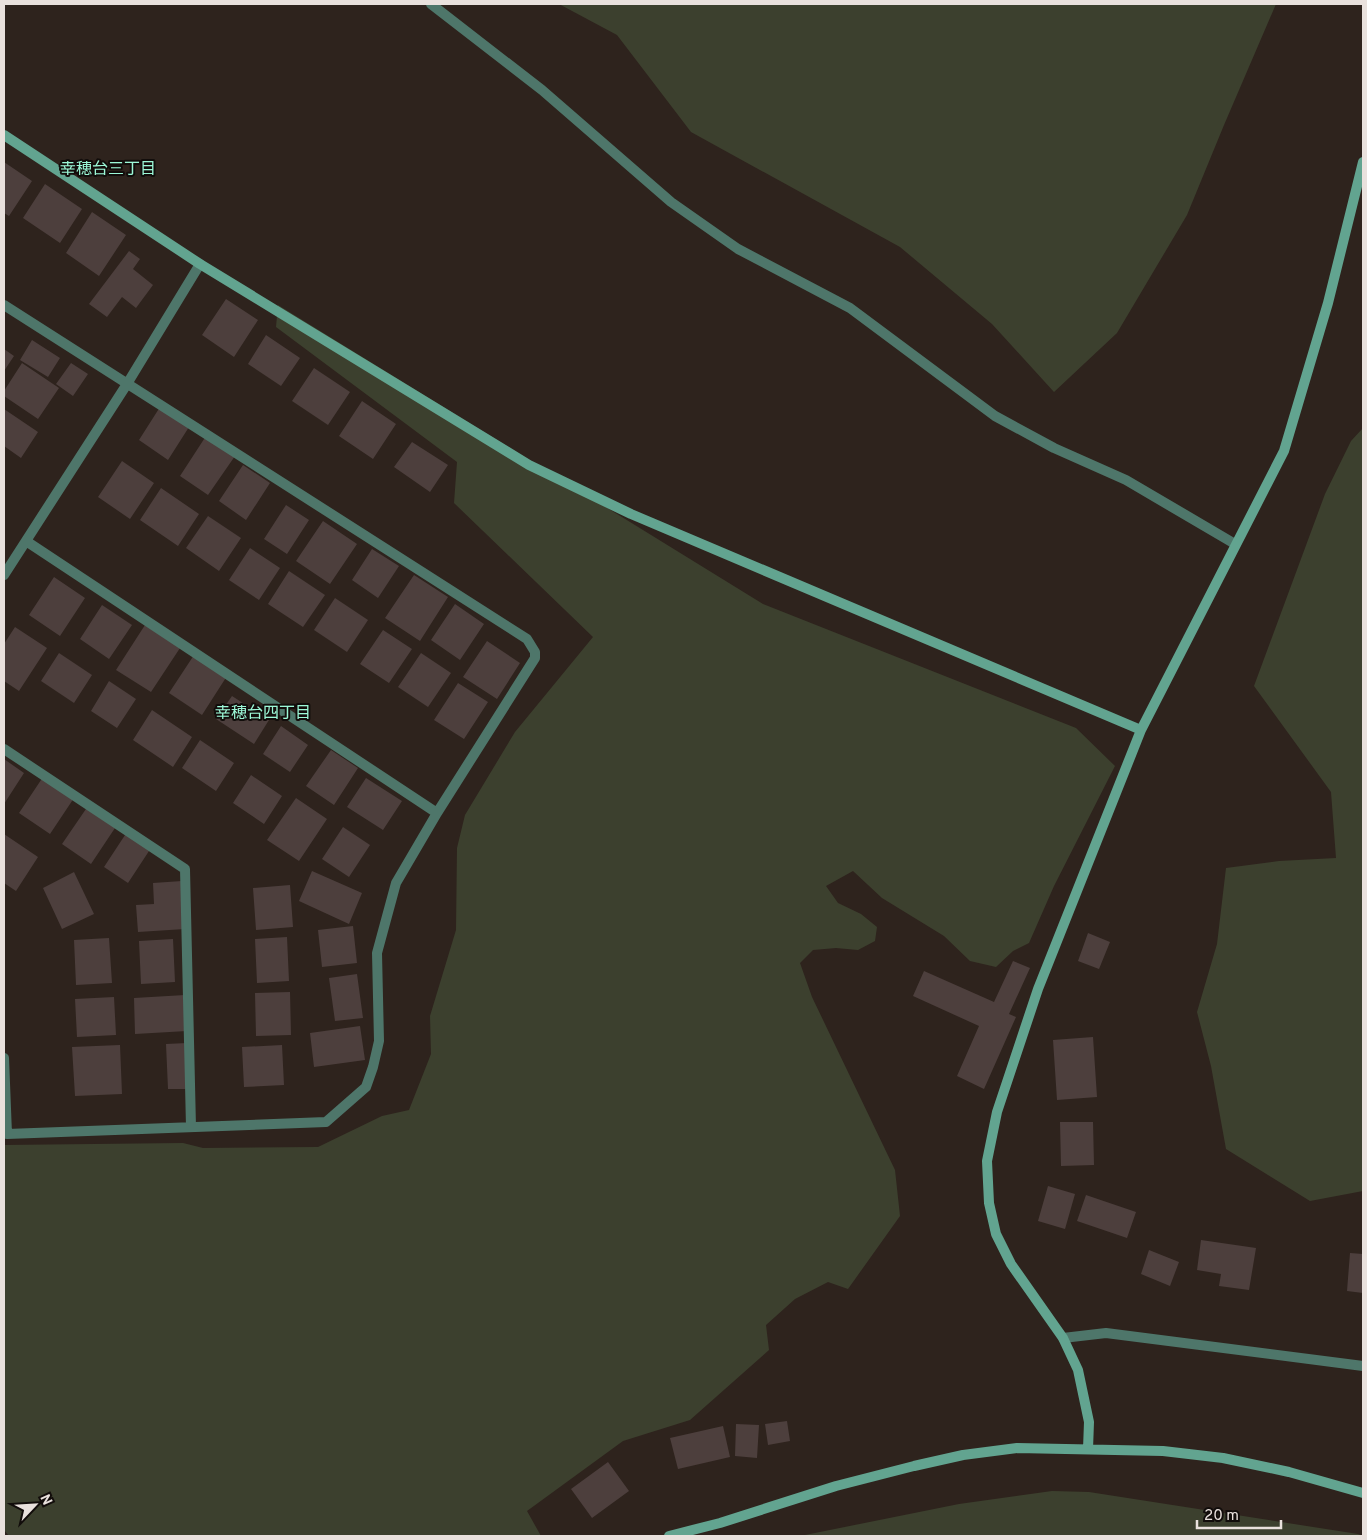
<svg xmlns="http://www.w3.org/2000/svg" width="1367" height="1540" font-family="Overpass,'Noto Sans JP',sans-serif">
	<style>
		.green { fill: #3c402e }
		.building { fill: #4d3f3d }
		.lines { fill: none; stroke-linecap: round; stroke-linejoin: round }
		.street { stroke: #4e766a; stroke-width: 10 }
		.secondary { stroke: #62a490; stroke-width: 10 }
		.labels { text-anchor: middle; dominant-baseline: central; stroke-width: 4; stroke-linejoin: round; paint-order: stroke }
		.neighbourhood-label { font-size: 16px; fill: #9cf8d7; stroke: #120d0b }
	</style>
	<rect width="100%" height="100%" fill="#2e231d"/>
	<path class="green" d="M559 4H1276L1224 125 1187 215 1117 333 1054 392 992 324 900 247 691 132 617 35Z
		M278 305 763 604 1076 728 1115 766 1054 886 1029 943 1013 951 996 967 970 961 944 936 882 898 853 871 826 886 838 903 861 914 877 927 875 941 858 950 836 948 813 950 800 963 812 997 895 1170 900 1216 848 1289 828 1282 795 1299 766 1325 769 1350 690 1420 623 1441 527 1511 541 1536H9L4 1530V1145L183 1143 203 1148 318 1147 382 1116 409 1110 431 1054 430 1016 456 930 457 848 465 815 515 732 593 637 454 503 457 462 276 327Z
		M1363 428V1191L1310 1201 1226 1149 1211 1066 1197 1012 1217 944 1226 868 1279 861 1336 858 1331 792 1254 686 1325 494 1351 441Z
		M1052 1491 1089 1492 1358 1534 1363 1536H800L959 1504Z"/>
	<path class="building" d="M4 162 32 181 9 216 4 213Z
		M45 184 82 209 60 243 23 218Z
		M92 212 126 235 99 276 66 253Z
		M129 251 140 259 133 269 153 285 136 308 122 297 107 317 89 304Z
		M226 299 258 320 234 357 202 335Z
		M266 335 300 358 281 386 248 364Z
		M32 340 60 358 48 377 20 360Z
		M4 349 14 356 4 371Z
		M22 363 59 388 38 419 4 396V391Z
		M71 363 88 374 73 396 56 384Z
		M314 368 350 392 328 425 292 401Z
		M362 401 396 424 373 459 339 436Z
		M160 407 189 427 168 460 139 440Z
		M4 409 38 432 21 458 4 446Z
		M206 436 235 456 208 495 180 476Z
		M412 442 448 465 430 492 394 467Z
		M122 461 154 483 130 519 98 497Z
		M243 465 270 483 246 520 219 501Z
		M161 488 199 514 178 546 140 520Z
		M286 505 309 520 287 554 264 539Z
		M208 516 241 538 219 571 186 548Z
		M323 521 357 544 330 584 296 561Z
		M250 548 280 568 259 600 229 580Z
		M372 549 399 566 378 598 352 580Z
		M289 571 325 595 303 627 268 604Z
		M414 575 448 597 420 641 385 618Z
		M54 577 85 598 60 636 29 615Z
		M335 598 368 620 347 652 314 630Z
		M455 604 484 624 460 660 431 640Z
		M102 605 132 625 109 659 80 639Z
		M145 625 180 648 151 692 116 670Z
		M15 627 47 648 19 691 4 681V644Z
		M383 630 412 649 389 683 360 664Z
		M487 641 520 663 497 699 463 677Z
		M59 653 92 675 74 703 41 681Z
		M421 653 451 673 428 707 398 687Z
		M194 655 227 676 202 715 169 693Z
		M109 681 136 699 117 728 91 711Z
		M458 683 488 702 464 739 434 720Z
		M232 696 269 720 254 744 216 719Z
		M152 710 192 737 173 767 133 740Z
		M281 726 308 745 290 772 263 754Z
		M200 740 234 763 216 791 182 768Z
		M331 750 358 768 334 805 306 786Z
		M4 759 24 773 4 804Z
		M251 775 282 796 264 824 233 803Z
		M43 777 74 798 50 834 19 813Z
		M366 778 402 801 383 830 347 807Z
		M296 798 327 819 299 861 267 840Z
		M88 806 117 825 91 864 62 844Z
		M343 827 370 845 349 877 322 859Z
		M127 832 151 848 128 883 104 867Z
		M4 834 38 857 16 891 4 883Z
		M312 871 362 893 349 924 299 901Z
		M74 872 94 914 62 929 43 888Z
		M182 881 185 929 138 932 136 905 154 904 153 883Z
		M290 885 293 927 256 930 253 888Z
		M353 926 357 963 322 967 318 930Z
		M1088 933 1110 942 1099 969 1078 961Z
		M287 937 289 981 257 983 255 939Z
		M109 938 112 983 76 985 74 940Z
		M173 939 175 982 141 984 139 941Z
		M1013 961 1030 968 1009 1014 1016 1017 984 1089 957 1076 979 1026 913 996 924 971 994 1002Z
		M357 974 363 1018 335 1021 329 978Z
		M290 992 291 1035 256 1036 255 993Z
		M185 995 187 1031 135 1034 134 998Z
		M114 997 116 1035 77 1037 75 999Z
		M360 1026 365 1060 314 1067 310 1033Z
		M1093 1037 1097 1097 1057 1100 1053 1040Z
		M187 1043 190 1089H168L166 1044Z
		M120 1045 122 1094 75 1096 72 1047Z
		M282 1045 284 1085 244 1087 242 1047Z
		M1060 1122H1093L1094 1165 1061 1166Z
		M1048 1186 1075 1194 1065 1229 1038 1221Z
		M1086 1195 1136 1212 1127 1238 1077 1221Z
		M1201 1240 1256 1248 1249 1290 1219 1286 1221 1274 1197 1270Z
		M1149 1250 1179 1262 1170 1286 1141 1274Z
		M1350 1253 1363 1254V1293L1347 1291Z
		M787 1421 790 1441 768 1445 765 1424Z
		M736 1424 759 1425 757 1458 735 1456Z
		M723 1426 730 1457 678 1469 670 1438Z
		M608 1462 629 1491 592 1518 571 1489Z"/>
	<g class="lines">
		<path class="street" d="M431 4 542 90 671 202 738 249 850 308 995 416 1054 448 1126 480 1235 544
			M4 305 527 639 535 652V658L437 813 396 883 377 953 379 1041 373 1067 366 1087 326 1122 7 1134 4 1058
			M26 541 437 813
			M4 575 127 384 200 264
			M4 749 185 869 191 1127
			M1063 1338 1106 1333 1363 1366"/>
		<path class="secondary" d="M4 135 200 264 529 465 631 514 1141 730
			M1088 1449 1089 1422 1078 1370 1063 1338 1011 1264 996 1234 989 1203 987 1161 997 1112 1038 989 1141 730 1284 451 1328 303 1363 162
			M669 1536 720 1523 836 1486 914 1466 963 1455 1017 1448 1163 1451 1223 1458 1289 1472 1363 1493"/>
	</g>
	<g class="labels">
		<g class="neighbourhood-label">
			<text x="108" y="170">幸穂台三丁目</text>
			<text x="263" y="714">幸穂台四丁目</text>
		</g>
	</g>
	<rect width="1367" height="1540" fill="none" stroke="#e9e1dd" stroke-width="10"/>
	<g transform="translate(35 1505) rotate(65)" stroke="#120d0b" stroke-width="4" paint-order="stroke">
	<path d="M0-4L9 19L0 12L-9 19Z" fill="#e9e1dd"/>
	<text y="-8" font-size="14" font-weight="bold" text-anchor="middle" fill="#e9e1dd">N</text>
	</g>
	<path d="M1197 1520v8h84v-8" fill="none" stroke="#e9e1dd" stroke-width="2.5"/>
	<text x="1204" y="1520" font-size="15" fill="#e9e1dd" stroke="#120d0b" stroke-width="4" paint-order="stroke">20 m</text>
</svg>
